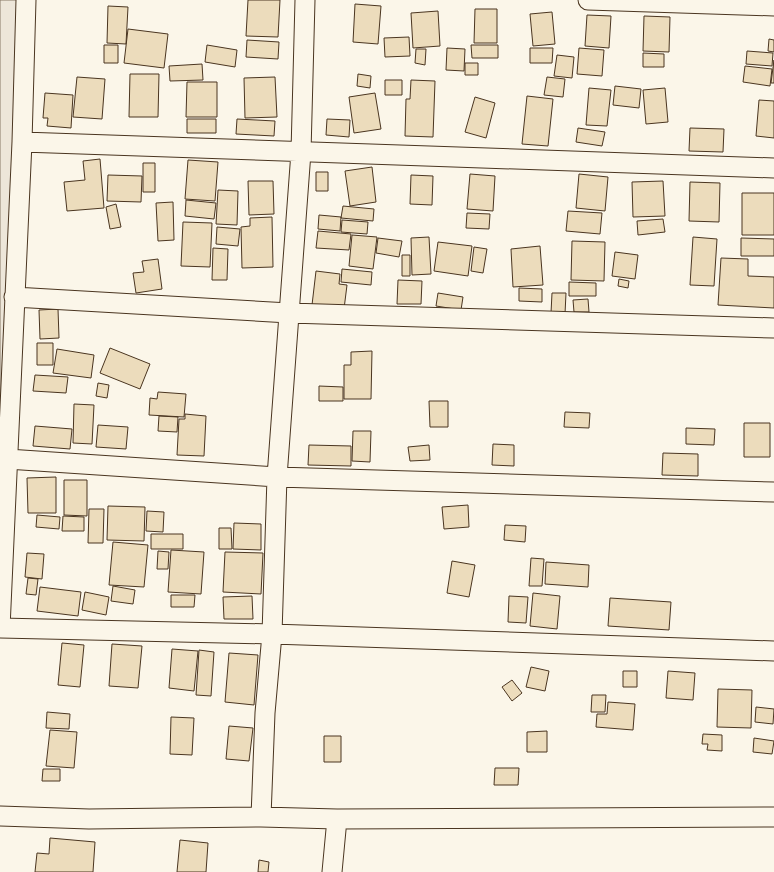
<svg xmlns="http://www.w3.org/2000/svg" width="774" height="872" font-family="Barlow,sans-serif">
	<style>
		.green { fill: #ede6d9; stroke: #887966 }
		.building { fill: #ecdcbc; stroke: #4a3520 }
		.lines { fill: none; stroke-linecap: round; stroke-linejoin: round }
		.minor-casing { stroke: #4a3520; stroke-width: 21 }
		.minor { stroke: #fbf6e9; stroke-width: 19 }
	</style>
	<rect width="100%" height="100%" fill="#fbf6e9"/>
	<path class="green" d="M0 0H22L0 472Z"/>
	<path class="building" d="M248 0H280L278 37 246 36Z
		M355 4 381 6 378 44 353 42Z
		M108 6 128 7 126 44 107 43Z
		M475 9H497V43H474Z
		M438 11 440 46 413 48 411 13Z
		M552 12 555 44 533 46 530 14Z
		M587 15 611 16 609 48 585 46Z
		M644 16 670 17 669 52 643 51Z
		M128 29 168 34 164 68 124 63Z
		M409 37 410 56 385 57 384 38Z
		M769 39 774 40V52L768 51Z
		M247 40 279 42 278 59 246 57Z
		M104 45H118V63H104Z
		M207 45 237 50 235 67 205 62Z
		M471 45H498V58H472Z
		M447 48 465 49 464 71 446 70Z
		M530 48H553L552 63H530Z
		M579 48 604 50 602 76 577 74Z
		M416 49H426L425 65 415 63Z
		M747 51 773 53 772 66 746 64Z
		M643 53 664 54V67H643Z
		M557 55 574 57 572 78 554 76Z
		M774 60V83H771Z
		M465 63H478V75H465Z
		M202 64 203 80 170 81 169 66Z
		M745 66 772 69 770 86 743 82Z
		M130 74H159L158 117H129Z
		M358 74 371 76 370 88 357 86Z
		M77 77 105 79 102 119 73 117Z
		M275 77 277 117 245 118 244 78Z
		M547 77 565 79 563 97 544 95Z
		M385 80H402V95H385Z
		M411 80 435 81 433 137 405 136 406 99H410Z
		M187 82H217V117H186Z
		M615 86 641 89 639 108 613 105Z
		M589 88 611 90 607 126 586 125Z
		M665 88 668 122 646 124 643 90Z
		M45 93 73 95 71 128 47 126 48 118H43Z
		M375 93 381 129 354 133 349 97Z
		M527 96 553 99 548 146 522 144Z
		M475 97 495 103 486 138 465 132Z
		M759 100 774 101V138L756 136Z
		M187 119H216V133H187Z
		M237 119 275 121 274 136 236 134Z
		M327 119 350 120 349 137 326 135Z
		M578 128 605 132 602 146 576 142Z
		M690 128 724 129 723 152 689 151Z
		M100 159 104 208 67 211 64 182 85 180 83 161Z
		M188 160 218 162 215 201 185 199Z
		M143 163H155V192H143Z
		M372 167 376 202 350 206 345 171Z
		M316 172H328V191H316Z
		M470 174 495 176 493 211 467 209Z
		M579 174 608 177 605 211 576 208Z
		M108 175 142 176 141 202 107 201Z
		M411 175 433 176 432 205 410 204Z
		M248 181H273L274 214 249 215Z
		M663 181 665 216 633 217 632 182Z
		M690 182 720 183 719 222 689 221Z
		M218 190 238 191 237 225 216 224Z
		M742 193H774V235H742Z
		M186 200 216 203 214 219 185 216Z
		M173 202 174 240 158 241 156 203Z
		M116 204 121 227 110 229 106 207Z
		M343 206 374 209 373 221 341 218Z
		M568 211 602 213 600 234 566 231Z
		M467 213 490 214 489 229 466 228Z
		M319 215 341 217 340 231 318 229Z
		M272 217 273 267 242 268 241 227 250 226V218Z
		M663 219 665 232 638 235 637 221Z
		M342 220 368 222 367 234 341 232Z
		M183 222 212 223 210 267 181 266Z
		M217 227 240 229 238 246 216 244Z
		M318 231 351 234 349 250 316 248Z
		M352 235 377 237 373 269 349 266Z
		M429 237 431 274 412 275 411 238Z
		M693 237 717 239 714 286 690 285Z
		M378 238 402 241 399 257 376 253Z
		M741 238 774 239V256H741Z
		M572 241 605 242 604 281 571 280Z
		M438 242 472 246 468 276 434 271Z
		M540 246 543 285 513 287 511 249Z
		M474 247 487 249 483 273 471 271Z
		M213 248 228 249 227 280H212Z
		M615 252 638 255 635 279 612 276Z
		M402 255H410V276H402Z
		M721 258 748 259V276L774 277V308L718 305Z
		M158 259 162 289 136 293 133 273 144 272 142 261Z
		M342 269 372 272 371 285 341 282Z
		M316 271 340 274 339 284 347 285 344 309 312 305Z
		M619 279 629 281 628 288 618 286Z
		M398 280 422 281 421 304H397Z
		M569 282 596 283V296H569Z
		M519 288 542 289V302L519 301Z
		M438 293 463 297 461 310 436 306Z
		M552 293H566L565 314 551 313Z
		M588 299 589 312H574L573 300Z
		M58 309 59 338 40 339 39 310Z
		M37 343H53V365H37Z
		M110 348 150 364 140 389 100 373Z
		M57 349 94 355 91 378 53 373Z
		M372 351 371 399H344V365H351V352Z
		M35 375 68 377 66 393 33 391Z
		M98 383 109 385 107 398 96 396Z
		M319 386 343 387V401H319Z
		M158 392 186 394 184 417 149 415 150 398 157 399Z
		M429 401H448V427H430Z
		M74 404 94 405 92 444 73 443Z
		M565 412 590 413 589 428 564 427Z
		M185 414 206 416 204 456 177 455 179 419H185Z
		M159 416 178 417 177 432 158 431Z
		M744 423H770V457H744Z
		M98 425 128 427 126 449 96 447Z
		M35 426 72 429 70 449 33 446Z
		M686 428 715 429 714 445 686 444Z
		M353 431H371L370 462 352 461Z
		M493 444 514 445V466L492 465Z
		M309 445 351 446V466L308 465Z
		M429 445 430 460 410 461 408 447Z
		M663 453 698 454V476L662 475Z
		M56 477V513H28L27 478Z
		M64 480H87V516L64 515Z
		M468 505 469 527 444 529 442 507Z
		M108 506 145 507 144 541 107 540Z
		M89 509H104L103 543H88Z
		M147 511 164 512 163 532 146 531Z
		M37 515 60 517 59 529 36 527Z
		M63 516 84 517V531H62Z
		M234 523 261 524V550L233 549Z
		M505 525 526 526 525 542 504 540Z
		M219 528H231L232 549H219Z
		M151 534H183V549H151Z
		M113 542 148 545 144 587 109 585Z
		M171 550 204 552 201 594 168 592Z
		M158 551 169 552 168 569H157Z
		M225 552 263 553 261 594 223 592Z
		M27 553 44 554 42 579 25 577Z
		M531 558 544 559 542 586H529Z
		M452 561 475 565 469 597 447 593Z
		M546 562 589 565 588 587 545 584Z
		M28 578 38 579 36 595 26 594Z
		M113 586 135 590 133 604 111 601Z
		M40 587 81 592 78 616 37 611Z
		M85 592 109 597 106 615 82 610Z
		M533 593 560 596 557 629 530 626Z
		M171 595H195L194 607H171Z
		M252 596 253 619H224L223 597Z
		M509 596 528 597 526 623 508 622Z
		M610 598 671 602 669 630 608 626Z
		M62 643 84 645 80 687 58 685Z
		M112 644 142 646 138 688 109 686Z
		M172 649 198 651 194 691 169 688Z
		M199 650 214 652 211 696 196 695Z
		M229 653 258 655 254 705 225 702Z
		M531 667 549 671 545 691 526 687Z
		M623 671H637V687H623Z
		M668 671 695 673 693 700 666 698Z
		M512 680 522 693 512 701 502 687Z
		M718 689 752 690 751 728 717 727Z
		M592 695H606L605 712H591Z
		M608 702 635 704 633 730 596 727 597 714H607Z
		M756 707 774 709 773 724 755 722Z
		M47 712 70 714 69 729 46 728Z
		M171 717 194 718 192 755 170 754Z
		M229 726 253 728 249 761 226 759Z
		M50 730 77 732 74 768 46 766Z
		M547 731V752H527V732Z
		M703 734 722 735V751L707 750 708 744H702Z
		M324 736H341V762H324Z
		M754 738 774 741 772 754 753 752Z
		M495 768H519L518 785H494Z
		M43 769H60V781H42Z
		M50 838 95 842 93 872H35L37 853 49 854Z
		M180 840 208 843 206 872H177Z
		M259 860 269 862 268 872H258Z"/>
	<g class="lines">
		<defs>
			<path id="minor" d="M305 0 301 152 277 477 272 634 265 713 261 817 337 819 332 872
				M588 0 774 6
				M22 142 774 168
				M14 297 289 313 774 328
				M7 459 277 477 774 492
				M0 628 272 634 774 651
				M0 628 22 142 26 0
				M0 816 89 819 261 817
				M337 819 774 817"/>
		</defs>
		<use href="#minor" class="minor-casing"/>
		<use href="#minor" class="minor"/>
	</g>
</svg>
